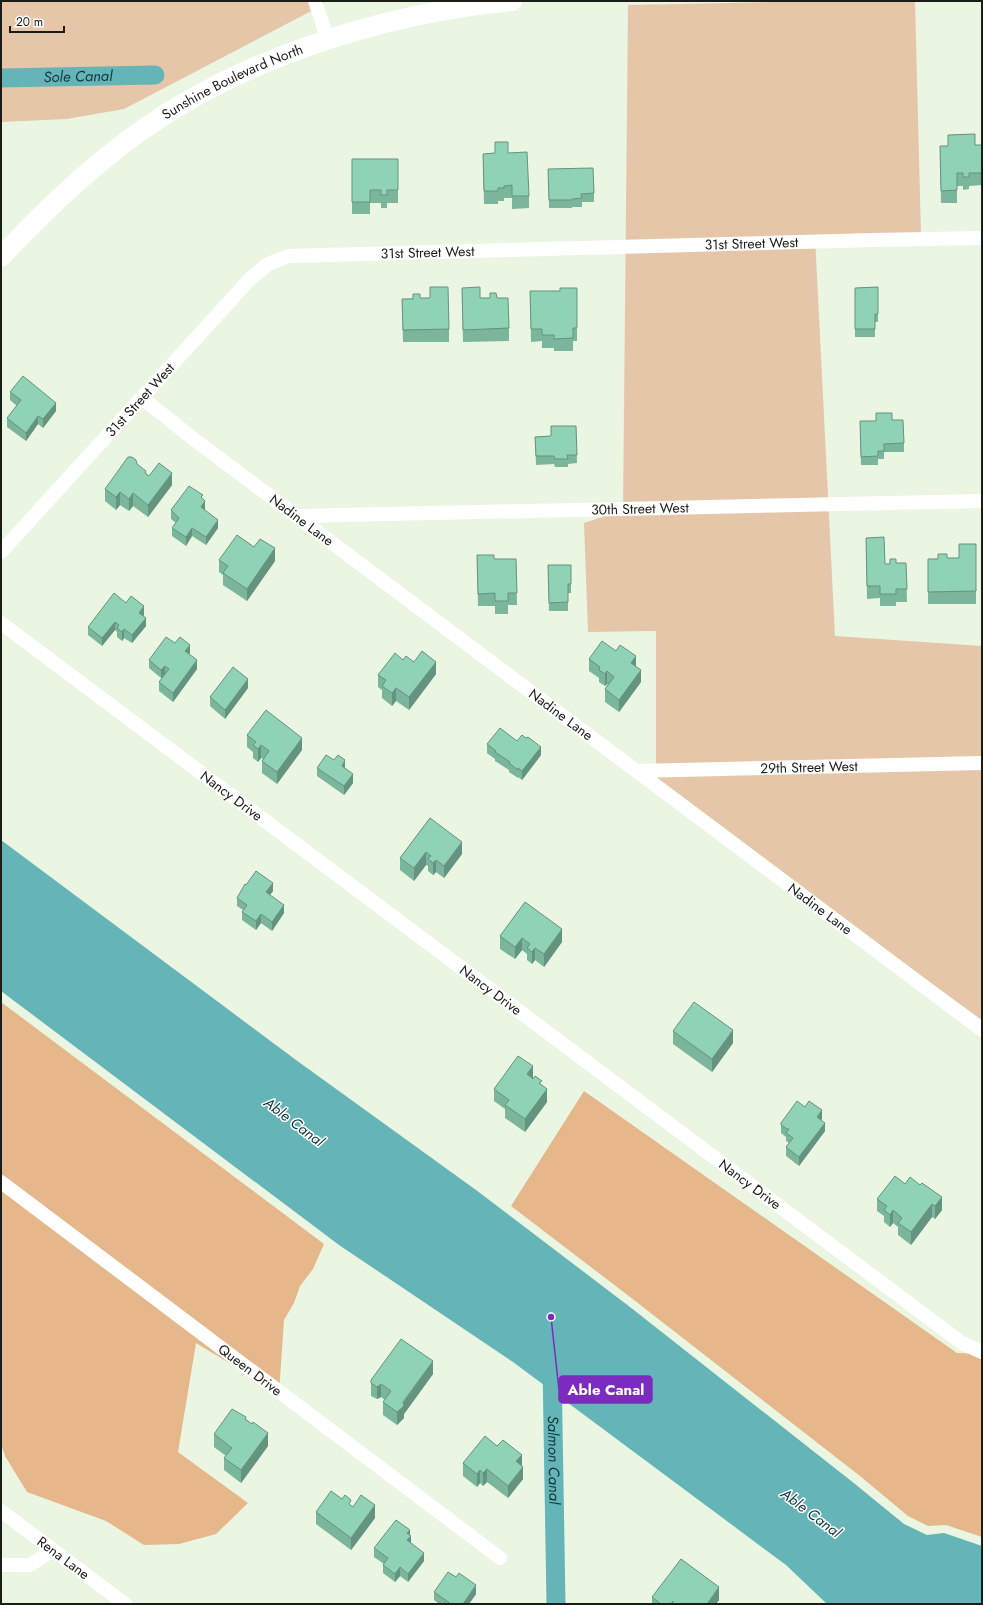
<svg xmlns="http://www.w3.org/2000/svg" width="983" height="1605" font-family="Jost,sans-serif">
	<style>
		.green { fill: #e6c6a8 }
		.forest { fill: #e5b78b }
		.water { fill: #64b4b8 }
		.lines { fill: none; stroke-linecap: round; stroke-linejoin: round }
		.canal { stroke: #64b4b8; stroke-width: 19 }
		.street { stroke: #fff; stroke-width: 14 }
		.secondary { stroke: #fff; stroke-width: 20 }
		.wall { fill: #7bb59c }
		.shaded-wall { fill: #64937f }
		.building { fill: #8fd2b5; stroke: #64937f }
		.labels { text-anchor: middle; dominant-baseline: central; stroke-width: 3; stroke-linejoin: round; paint-order: stroke }
		.street-label { font-size: 14px; fill: #191d16; stroke: #fefefe }
		.water-label { font-size: 15px; font-style: italic; fill: #10383a; stroke: #fefefe }
		.leader { fill: none; stroke: #7b2cbf; stroke-width: 1.5 }
		.callout-dot { fill: #7b2cbf; stroke: #fefefe; stroke-width: 1.5 }
		.callout { fill: #7b2cbf; stroke: #7b2cbf; stroke-width: 1.5 }
		.callout-label { font-size: 15px; text-anchor: middle; font-weight: bold; fill: #fff }
	</style>
	<rect width="100%" height="100%" fill="#eaf6e2"/>
	<path class="green" d="M1 1H326L317 8 124 109 67 119 1 122Z
		M822 1H915L921 235 815 236 835 636 982 646V1020L656 784V631L588 632 584 523 623 510 628 5Z"/>
	<path class="forest" d="M1 1002 324 1244 313 1269 300 1286 294 1303 284 1320 279 1393 196 1343 178 1452 248 1503 216 1534 179 1544 144 1545 106 1521 27 1492 5 1456 1 1444Z
		M584 1091 957 1353 982 1354V1537L946 1525 928 1526 908 1516 860 1476 634 1300 511 1206Z"/>
	<path class="water" d="M1 840 296 1060 476 1190 630 1307 855 1484 904 1524 927 1535 944 1533 982 1546V1604H827L786 1565 513 1362 339 1245 1 991Z"/>
	<g class="lines">
		<g class="canal">
			<path id="s1" d="M1 78 155 75"/>
			<path id="s2" d="M552 1366 556 1604"/>
		</g>
		<g class="street">
			<path d="M315 1 328 40"/>
			<path id="s3" d="M142 398 195 440 982 1030"/>
			<path id="s4" d="M297 516 982 501"/>
			<path id="s5" d="M1 552 250 279 268 264 289 256 873 240 982 238"/>
			<path id="s6" d="M1 623 962 1343 982 1352"/>
			<path id="s7" d="M637 771 982 763"/>
			<path id="s8" d="M1 1182 500 1558"/>
			<path id="s9" d="M1 1511 125 1604"/>
			<path d="M1 1565H30L53 1550"/>
		</g>
		<path class="secondary" id="s10" d="M1 257C44 211 91 166 142 130 245 57 387 13 512 1"/>
	</g>
	<path class="wall" d="M495 142 508 153 529 196V208L512 209V198H504V201H498V204H484L483 154H495Z
		M982 145V185L969 186V189L963 190V186H957V203H941L940 146Z
		M352 159H398V203H387V208H381V203H370V214H352Z
		M548 169 594 193V202H582V207H572V208H549Z
		M878 287V322H875V337H855V288Z
		M462 288 480 298H497L509 328V341L463 342Z
		M577 288V341H573V351H554V348H542V341L531 342 530 291H560Z
		M420 298 449 329V342H403L402 299Z
		M10 392 56 411 43 428 38 424 26 441 7 427V418L17 406 10 400Z
		M892 420 904 443V452H884V459H878V465H861L860 429Z
		M576 426 577 463 568 464V467H555L554 464 536 465 535 437 551 436Z
		M137 464 149 476 172 485 148 517 133 506 129 511 120 505 116 510 105 501V489Z
		M203 499 205 509V510L218 528 206 545 192 536 186 546 172 536V528L176 523 171 519V510Z
		M866 538 885 564 906 563 907 602H896V606H880V598L867 599Z
		M976 544V604H928V559L959 558Z
		M477 555 494 559H516L517 605H508V614H495V606H478Z
		M219 560 275 561 247 601 223 585V575L219 572Z
		M548 565 571 584V593H568V611H549Z
		M126 603 144 615 143 616 146 626 132 643 124 638 122 641 117 637V632L115 630 102 646 88 635V627Z
		M175 643 190 653 189 654 197 669 173 702 159 691V682L165 675 161 678 149 668V660Z
		M589 659 636 666 641 682 619 712 605 702V689L608 685 607 684 605 686 599 682V678L589 671Z
		M403 660 414 662 436 674 409 710 396 701 392 706 382 698V690L378 687V675Z
		M248 688 225 719 210 706V697Z
		M247 735 302 750 277 784 262 773V761L263 759 261 758 258 762 253 758V752L247 747Z
		M517 741 541 755 522 780 518 777V778L509 772V770L495 761V759L487 753V744Z
		M317 768 345 769 353 783 344 795 317 776Z
		M430 818 462 854 444 878 436 872 433 875 428 871V866L426 865 414 881 400 870V858Z
		M246 885 273 891 270 895 284 913 272 931 261 923 256 930 242 920V912L243 910 237 906V898Z
		M525 902 562 942 544 967 535 960 532 964 527 960V954L522 950 515 959 500 949V936Z
		M673 1031 733 1043 712 1072 673 1044Z
		M533 1079 542 1085 547 1102 525 1132 505 1118V1109L494 1101V1089Z
		M805 1107 822 1119 821 1120 825 1131 799 1166 786 1156V1147L789 1143 786 1141V1137L781 1133V1123Z
		M905 1184 942 1210 935 1219 932 1217 911 1245 898 1235V1227L893 1223 890 1227 884 1222V1216L877 1211V1199Z
		M433 1374 404 1414V1418L397 1425 383 1415V1402L385 1400 381 1397 377 1399 371 1396V1380Z
		M246 1419 268 1446 241 1483 224 1470V1458L226 1456 214 1447V1434Z
		M463 1463 522 1465 523 1479 508 1498 487 1482 483 1486 480 1483 477 1487 463 1476Z
		M351 1506 375 1518 351 1550 316 1524V1512Z
		M410 1535 411 1543 424 1561 408 1582 400 1576 395 1582 383 1573V1565L384 1564 374 1557V1548Z
		M434 1592 476 1594 469 1604H439L434 1600Z
		M652 1597 719 1600 716 1604H652Z"/>
	<path class="shaded-wall" d="M56 403V411L43 428V419Z
		M38 416V424L26 441V433Z
		M172 473V485L148 517V505Z
		M120 492V505L116 510V497Z
		M133 493V506L129 511V499Z
		M205 501V509L201 516V507Z
		M218 520V528L206 545V537Z
		M192 528V536L186 546V537Z
		M275 548V561L247 601V589Z
		M144 606V615L139 621V613Z
		M146 618V626L132 643V635Z
		M115 622V630L102 646V638Z
		M124 629V638L122 641V632Z
		M190 645V653L185 660V651Z
		M636 656V668L631 663Z
		M197 660V669L173 702V693Z
		M436 662V674L409 710V697Z
		M165 666V674L161 678V670Z
		M641 670V682L619 712V700Z
		M607 671V684L605 686V674Z
		M248 679V688L225 719V710Z
		M396 688V701L392 706V693Z
		M302 738V750L277 784V772Z
		M261 745V758L258 762V749Z
		M541 747V755L522 780V771Z
		M345 760V769L342 766Z
		M353 774V783L344 795V786Z
		M462 842V854L444 878V866Z
		M426 852V865L414 881V868Z
		M436 860V872L433 875V863Z
		M273 883V891L266 900V892Z
		M284 905V913L272 931V922Z
		M261 914V923L256 930V921Z
		M562 929V942L544 967V954Z
		M522 938V950L515 959V947Z
		M535 948V960L532 964V952Z
		M733 1030V1043L712 1072V1059Z
		M533 1066V1079L527 1074Z
		M547 1089V1102L525 1132V1119Z
		M822 1110V1119L817 1125V1117Z
		M825 1123V1131L799 1166V1157Z
		M942 1197V1210L935 1219V1206Z
		M932 1204V1217L911 1245V1232Z
		M893 1210V1223L890 1227V1215Z
		M433 1361V1374L404 1414V1418L397 1425V1412Z
		M381 1384V1397L377 1399V1387Z
		M268 1433V1446L241 1483V1470Z
		M522 1455V1468L516 1461Z
		M523 1467V1479L508 1498V1486Z
		M487 1469V1482L483 1486V1473Z
		M480 1470V1483L477 1487V1474Z
		M375 1505V1518L351 1550V1538Z
		M410 1530V1537L411 1536V1544L407 1549V1533Z
		M424 1553V1561L408 1582V1574Z
		M400 1567V1576L395 1582V1574Z
		M476 1585V1594L469 1604H463Z
		M719 1587V1600L716 1604H707Z"/>
	<path class="building" d="M975 134V145H982V173H969V177H963V173H957V190L941 191 940 146H948V135Z
		M495 142H508V153L527 152 529 196H512V185L504 186V188H498V191H484L483 154 495 153Z
		M352 159H398V190H387V195H381V190H370V202H352Z
		M593 168 594 193 581 194 582 198 572 199V200H549L548 169Z
		M430 287H448L449 329 403 330 402 299H413V294H420V298H430Z
		M480 287V298H490V293H496L497 298H508L509 328 463 330 462 288Z
		M878 287V314H875V329H855V288Z
		M560 288H577V328H573V338L554 339V335H542V329H531L530 291H560Z
		M23 376 56 403 43 419 38 416 26 433 7 418 21 400 10 392Z
		M876 413H892V420H903L904 443 884 444V451H878V456L861 457 860 421H876Z
		M551 426H576L577 455H567L568 459H555L554 456H536L535 437 551 436Z
		M128 457H132L136 460 137 464 146 471 145 473 149 476 159 463 172 473 148 505 133 493 129 499 120 492 116 497 105 489Z
		M189 486 203 495 201 497 205 501 201 507 218 520 206 537 192 528 186 537 172 528 179 518 171 510Z
		M237 535 254 547 260 539 275 548 247 589 223 573 228 566 219 560Z
		M884 537 885 564H890V559H896V563H906L907 589H896V594H880V586H867L866 538Z
		M959 544H976V591L928 592V559H938V554H947V558H959Z
		M477 555H494V559H516L517 593H508V601H495V593L478 594Z
		M548 565H571V584H568V602L549 603Z
		M114 593 126 603 131 596 144 606 139 613 146 618 132 635 124 629 122 632 117 628 119 625 115 622 102 638 88 627Z
		M166 637 175 643 180 637 190 645 185 651 197 660 173 693 159 682 169 669 165 666 161 670 149 660Z
		M602 641 616 651 620 645 636 656 631 663 641 670 619 700 605 689 614 677 607 671 605 674 599 670 600 667 589 659Z
		M422 651 436 662 409 697 396 688 392 693 382 686 386 680 378 675 395 653 403 660 406 656 414 662Z
		M233 667 248 679 225 710 210 697Z
		M266 710 302 738 277 772 262 761 269 751 261 745 258 749 253 745 256 742 247 735Z
		M500 728 517 741 522 735 526 738 528 737 541 747 522 771 518 768V770L509 763 510 762 495 752 496 751 487 744Z
		M326 755 334 760 338 755 345 760 342 766 353 774 344 786 317 768Z
		M430 818 462 842 444 866 436 860 433 863 428 859 431 856 426 852 414 868 400 858Z
		M256 871 273 883 266 892 284 905 272 922 261 914 256 921 242 912 247 905 237 898 245 884 246 885Z
		M525 902 562 929 544 954 535 948 532 952 527 948 530 944 522 938 515 947 500 936Z
		M694 1002 733 1030 712 1059 673 1031Z
		M518 1056 533 1066 527 1074 533 1079 535 1076 542 1081 539 1083 547 1089 525 1119 505 1105 509 1100 494 1089Z
		M797 1101 805 1107 809 1101 822 1110 817 1117 825 1123 799 1157 786 1147 793 1138 786 1133 789 1129H787L781 1125V1123Z
		M895 1176 905 1184 910 1177 920 1185 922 1183 942 1197 935 1206 932 1204 911 1232 898 1223 902 1218 893 1210 890 1215 884 1210 887 1206 877 1199Z
		M401 1339 433 1361 403 1402 404 1406 397 1412 383 1402 391 1391 381 1384 377 1387 371 1383V1380Z
		M232 1409 246 1417 245 1419 252 1424 253 1422 268 1433 241 1470 224 1458 232 1448 214 1434Z
		M485 1436 497 1446 503 1440 522 1455 516 1461 523 1467 508 1486 487 1469 483 1473 480 1470 477 1474 463 1463Z
		M331 1491 342 1499 345 1495 351 1500 349 1504 353 1507 361 1495 375 1505 351 1538 316 1512Z
		M396 1520 410 1530 407 1533 411 1536 407 1540 424 1553 408 1574 400 1567 395 1574 383 1565 388 1558 374 1548Z
		M681 1559 719 1587 707 1604H673V1601L671 1604H661L652 1597Z
		M448 1572 456 1577 459 1573 476 1585 463 1604H451L434 1592Z"/>
	<g class="labels">
		<g class="street-label">
			<text stroke="none"><textPath href="#s10" startOffset="293">Sunshine Boulevard North</textPath></text>
			<text stroke="none"><textPath href="#s5" startOffset="878">31st Street West</textPath></text>
			<text stroke="none"><textPath href="#s5" startOffset="554">31st Street West</textPath></text>
			<text stroke="none"><textPath href="#s5" startOffset="206">31st Street West</textPath></text>
			<text stroke="none"><textPath href="#s4" startOffset="343">30th Street West</textPath></text>
			<text stroke="none"><textPath href="#s3" startOffset="201">Nadine Lane</textPath></text>
			<text stroke="none"><textPath href="#s3" startOffset="525">Nadine Lane</textPath></text>
			<text stroke="none"><textPath href="#s7" startOffset="172">29th Street West</textPath></text>
			<text stroke="none"><textPath href="#s6" startOffset="288">Nancy Drive</textPath></text>
			<text stroke="none"><textPath href="#s3" startOffset="849">Nadine Lane</textPath></text>
			<text stroke="none"><textPath href="#s6" startOffset="612">Nancy Drive</textPath></text>
			<text stroke="none"><textPath href="#s6" startOffset="936">Nancy Drive</textPath></text>
			<text stroke="none"><textPath href="#s8" startOffset="312">Queen Drive</textPath></text>
			<text stroke="none"><textPath href="#s9" startOffset="78">Rena Lane</textPath></text>
		</g>
		<g class="water-label">
			<text stroke="none"><textPath href="#s1" startOffset="77">Sole Canal</textPath></text>
			<text transform="translate(294 1122) rotate(37)">Able Canal</text>
			<text stroke="none"><textPath href="#s2" startOffset="94">Salmon Canal</textPath></text>
			<text transform="translate(811 1513) rotate(37)">Able Canal</text>
		</g>
	</g>
	<path class="leader" d="M551 1317L559 1390"/>
	<circle class="callout-dot" cx="551" cy="1317" r="4"/>
	<rect class="callout" x="559" y="1376" width="93" height="27" rx="4"/>
	<g class="callout-label">
		<text x="606" y="1395">Able Canal</text>
	</g>
	<rect width="983" height="1605" fill="none" stroke="#191d16" stroke-width="4"/>
	<path d="M10 26v6h54v-6" fill="none" stroke="#191d16" stroke-width="2"/>
	<text x="16" y="26" font-size="12" fill="#191d16" stroke="#fefefe" stroke-width="3" paint-order="stroke">20 m</text>
</svg>
